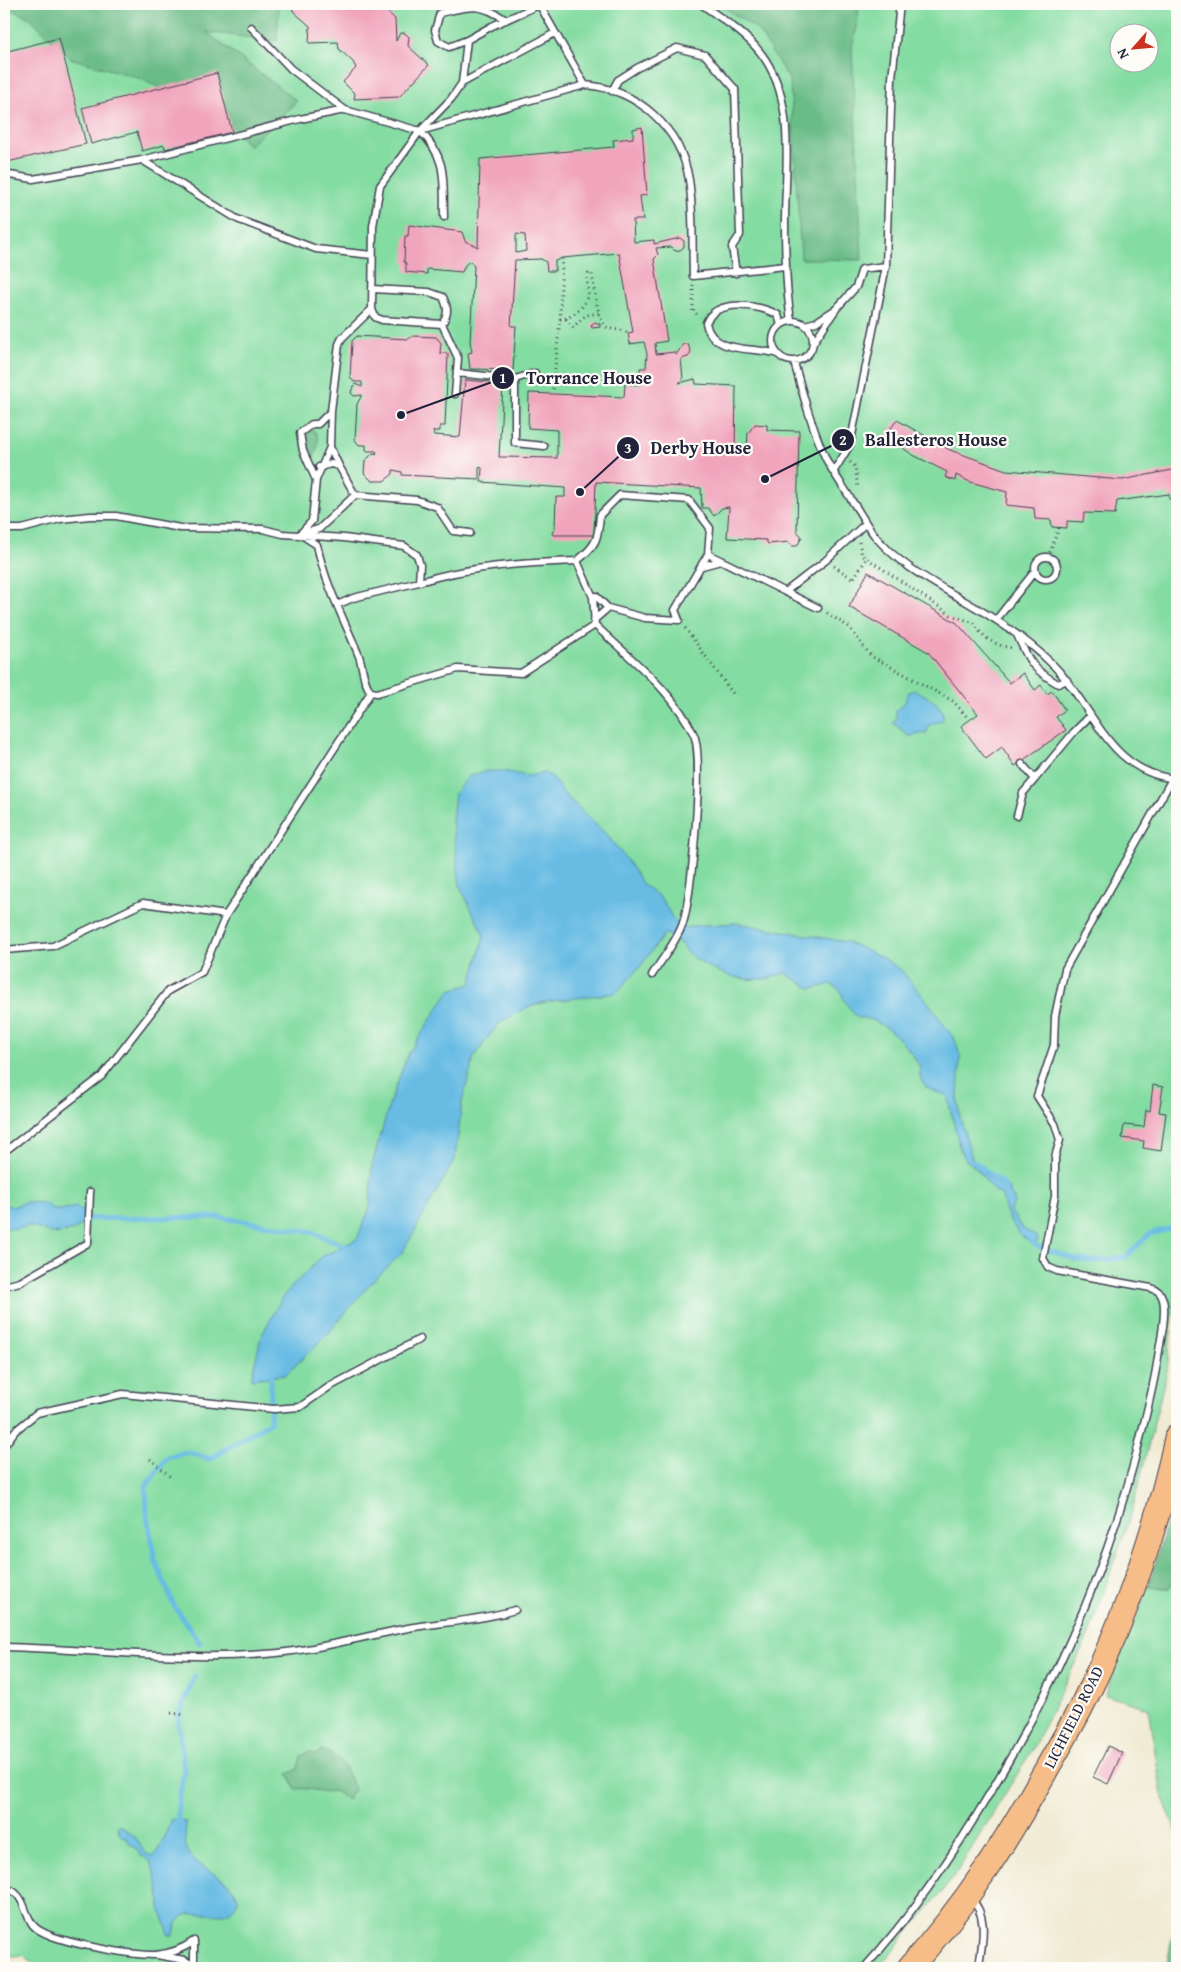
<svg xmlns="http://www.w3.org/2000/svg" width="1181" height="1972" font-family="'Gentium Book Plus',serif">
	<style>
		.green { fill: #83dca1; stroke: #527f6e; fill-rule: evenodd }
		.forest { fill: #6abc87; stroke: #466f61 }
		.water { fill: #67bce4; stroke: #446f90 }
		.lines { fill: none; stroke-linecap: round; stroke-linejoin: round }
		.stream { stroke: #67bce4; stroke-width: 5 }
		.building { fill: #f1a5bd; fill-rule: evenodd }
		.lane-casing { stroke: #414052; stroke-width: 9 }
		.highway-casing { stroke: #414052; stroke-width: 26 }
		.path { stroke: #414052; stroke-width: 3; stroke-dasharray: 1 4; stroke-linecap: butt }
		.lane { stroke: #fff; stroke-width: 6 }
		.highway { stroke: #f7bd88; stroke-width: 24 }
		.labels { text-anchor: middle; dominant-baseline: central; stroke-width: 4.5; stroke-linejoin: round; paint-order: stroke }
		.street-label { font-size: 16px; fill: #22223b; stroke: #fdfcf7 }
		.leader { fill: none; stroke: #22223b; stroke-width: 2 }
		.callout-dot { fill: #22223b; stroke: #fdfcf7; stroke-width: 2 }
		.mark-label { font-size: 15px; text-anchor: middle; font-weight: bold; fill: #fff }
		.callout-label { font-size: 18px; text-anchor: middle; font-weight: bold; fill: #22223b; stroke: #fdfcf7; stroke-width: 4.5; stroke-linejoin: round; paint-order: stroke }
	</style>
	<rect width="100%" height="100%" fill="#fdfcf7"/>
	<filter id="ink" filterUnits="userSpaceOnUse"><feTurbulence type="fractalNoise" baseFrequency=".02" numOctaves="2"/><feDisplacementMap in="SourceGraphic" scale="10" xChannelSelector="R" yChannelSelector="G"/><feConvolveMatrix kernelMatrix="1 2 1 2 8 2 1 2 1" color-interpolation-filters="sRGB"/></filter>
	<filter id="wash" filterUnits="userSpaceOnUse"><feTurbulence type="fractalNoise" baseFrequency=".0096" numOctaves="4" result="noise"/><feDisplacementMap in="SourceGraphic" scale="20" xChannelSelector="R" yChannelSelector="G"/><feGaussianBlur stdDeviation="1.12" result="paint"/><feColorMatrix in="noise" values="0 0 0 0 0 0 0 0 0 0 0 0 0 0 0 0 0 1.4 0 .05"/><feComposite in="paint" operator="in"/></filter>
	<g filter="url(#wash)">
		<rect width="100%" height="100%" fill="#f0ead2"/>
		<path class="green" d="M4 4H1177V1276L1167 1371 1132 1511 1088 1637 1032 1750 952 1880 878 1968H41L23 1955 4 1957ZM1118 32H1148V62H1118Z
			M1177 1566V1834L1162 1795 1148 1708 1105 1695 1148 1587 1170 1588Z"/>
		<path class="forest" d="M4 4H279L277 41 206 32 297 101 249 146 220 115 136 77 70 58 30 18 4 6Z
			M719 4H859L857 27 852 47 862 260 801 259 790 81 758 30Z
			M313 430C321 437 318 449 313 458 308 451 304 442 307 433Z
			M1177 1488V1566L1170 1588 1148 1587Z
			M321 1750C341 1755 348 1772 354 1790L347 1800 336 1791C320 1794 312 1787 296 1789L288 1774 298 1769 301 1756 310 1752 316 1755Z
			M1177 1913V1968H1166Z"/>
		<path class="water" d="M915 690C926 696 946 705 943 720L930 725 926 733 909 736 893 723 896 719V710L904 704 909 692Z
			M486 771H504L527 776 545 773 552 777 565 795 606 834 626 859 643 885 660 897 674 920 687 928 692 926 736 923 847 942 883 958 901 970 928 1002 955 1040 960 1055 958 1100 960 1117 972 1158 986 1174 997 1183 1008 1188 1015 1202 1010 1210 1021 1227 1038 1238 1036 1245C1016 1237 1005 1215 1002 1195L994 1191 977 1169 966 1160 960 1150 947 1095C930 1092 917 1085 920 1067 908 1046 884 1017 858 1018 851 1012 843 999 840 990L831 984 812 989 785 973C752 988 715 975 688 953 684 951 684 947 681 944 677 940 670 937 665 933L639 968 616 993 545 1002 526 1008 499 1023 474 1057 462 1102 455 1159 402 1253 369 1285 325 1337 285 1375 251 1379 261 1337 283 1296 321 1257 357 1239 370 1207 372 1165 390 1102 408 1054 450 990 471 984 484 936 460 886 452 820 455 793 469 776Z
			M25 1202 44 1203 54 1210H59L77 1207 85 1212V1222L75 1230 55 1234 29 1226 15 1229 4 1227V1204L13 1207Z
			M172 1819 186 1822C186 1829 184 1839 186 1846 193 1871 236 1877 238 1901 223 1934 180 1891 174 1935H169L160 1908 159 1888 151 1862 139 1853 135 1847 132 1846 125 1837 121 1836 117 1827 119 1825C124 1828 132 1834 136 1838 142 1846 142 1854 153 1856L158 1850Z"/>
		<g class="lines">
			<path class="stream" d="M975 1162 1003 1184 1006 1192
				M79 1219 217 1217 312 1232 348 1247
				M1030 1241 1037 1246 1077 1260 1098 1261 1126 1257 1149 1234 1177 1227
				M200 1643 174 1606 155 1560 147 1516 146 1486 167 1458 187 1452 210 1459 270 1422 271 1371
				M178 1827V1803L184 1771 178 1717 195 1676"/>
		</g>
		<g id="blocks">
			<path class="building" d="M292 4H379L395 19 396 41 400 33H405L409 37 408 46 429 65 399 97 354 99 355 94 343 82 356 68 353 62 339 49 338 42 309 43 310 26 293 11Z
				M59 38 86 144 7 162 4 147V52Z
				M217 73 232 132 165 149 164 145 142 151 137 132 91 144 82 108Z
				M642 127 647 195 640 196 643 220H633L634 242 654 240V244L680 238 684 241V247L680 250 675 251 671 247 656 248 658 255 654 259 667 341 655 343 656 354 675 352 676 355 683 344H688L691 353 688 357 681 359 683 379 679 383 695 379 696 384 736 386 735 451H747L748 433 755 424 767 425V430L799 431 797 531 802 537 797 546H792L789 542 768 544 766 540 727 538 729 507 722 508 714 516 708 508H702L701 488 596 482 594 535H553L552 533 555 528 556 497H565V488L481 482 482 468 479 467V479L402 475V472L393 470V474L384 481H372L364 473 365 461 373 453 377 454 376 451H366V445H359L355 440 357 404 362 395 354 396 351 393 352 389 355 384 362 387V382H354L350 377 352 341 357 336 408 339 413 336 436 337 441 343 440 353 448 354 445 426H440V431H433L434 435 460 437 465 380 503 383 499 457 557 458V430L528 428 529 393 624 397 625 384 641 385 640 368H646L647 354 644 342 630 344 628 333 633 332 619 253 562 258 555 261V271H547L546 262 541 259 515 260 511 326H516L513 370 470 369 468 353 472 352 470 342 474 266 470 261 465 265 462 272 427 269V274L406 272V263L404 262 405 236H408L409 225 462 232 465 241 478 247 480 159 614 147 613 140 633 138V129ZM516 234 525 235 526 251 516 253Z
				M595 322 600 324V327L592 328 591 325Z
				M897 420 950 450 1006 470 1122 480 1177 469V497L1169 499V494L1117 501 1115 514 1084 513 1083 522 1067 521V528L1052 527 1051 520 1035 519 1034 508 1006 505 1007 492 970 482 956 475 955 481 945 477 947 472 913 455 885 436Z
				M868 572 957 623 1010 683 1023 673 1035 690 1041 685 1047 694 1052 691 1065 710 1056 717 1066 730 1015 766 1002 747 986 759 961 726 978 714 928 652 849 607Z
				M1153 1085 1163 1087 1159 1112 1166 1113 1161 1151 1143 1148 1144 1141 1122 1138 1124 1125 1144 1127 1146 1110 1150 1111Z
				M1108 1746 1122 1753 1108 1784 1093 1777Z"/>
		</g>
	</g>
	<g filter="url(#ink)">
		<use href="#blocks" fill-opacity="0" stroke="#414052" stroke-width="1"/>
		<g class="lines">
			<defs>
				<path id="lane" d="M539 4 585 85C637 89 681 128 689 180 694 211 692 245 693 276L785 266
					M701 4C721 18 745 33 760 52 797 99 785 166 785 222 785 255 786 288 791 321
					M251 27 291 69 345 110
					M467 40 449 47 438 41 435 30 440 13C470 6 480 2 506 20
					M462 83 555 33
					M612 91 618 80 637 68 677 48 705 55 735 89 740 235 732 247 736 273
					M420 131C448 159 443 179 444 217
					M142 160 237 219 316 249 372 255
					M4 174 33 179 142 160 300 119 345 110 420 131 585 85
					M372 289 429 292 443 297C448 308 449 313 442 324L382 320 375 317 372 309 373 226 380 186 420 131 451 99 462 83 467 40 492 26 541 4
					M372 309 342 338 339 344 331 411 330 447 316 480 312 521 300 534 317 545C325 584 344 619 359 656 363 667 363 683 371 692L377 693 458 669 521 673 595 625C629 658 674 691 694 735 704 758 692 896 683 923 677 941 662 959 652 975
					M836 309 856 287 862 269 886 266 892 78 900 4
					M773 341a20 20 0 1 1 40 0a20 20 0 1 1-40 0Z
					M442 324 458 358 455 394
					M805 325 816 322 836 309 813 343
					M775 353C752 347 712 354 706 323 716 298 759 304 778 315L781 325
					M794 362C803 395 812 428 826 459 833 473 844 487 852 501 860 512 866 525 875 536 899 565 931 581 963 600 993 617 1024 637 1049 661 1094 703 1106 773 1177 779
					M457 373 515 379 535 373
					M515 379V443L544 446
					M330 447 339 466
					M319 467 331 464 339 466 355 495 417 500 437 507 453 531 470 533
					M834 471 850 445 886 266
					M316 480 303 451 300 433 312 424H318L331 411
					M4 529H22L60 519 90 516H116L180 528 263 529 283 534 344 538 404 546 417 555 420 565 419 582C470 566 523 563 577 561
					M304 533 319 529 355 495
					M1035 568a11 11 0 1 1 22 0a11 11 0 1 1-22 0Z
					M702 566 721 561
					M785 592 825 561 866 523
					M593 597 577 561C597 545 598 539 600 515L620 495 689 500 710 528 708 554
					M337 605 353 598 419 582
					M594 620 608 608
					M996 620 1035 571
					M595 625 593 597 596 596 608 608 645 618 679 620 675 610 708 554 818 608
					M1018 637C1030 664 1033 669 1058 684L1067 680
					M1022 764 1035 779 1074 732 1090 716
					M1017 816 1023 793 1035 779
					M4 950 53 946 143 903 226 915
					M4 1152 102 1076 168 991 202 972 226 915 371 692
					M4 1286 20 1282 88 1243 90 1192
					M4 1446 15 1431 37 1413 123 1394 274 1409 300 1407 329 1387 420 1339
					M4 1647C91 1649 178 1661 265 1654 312 1651 357 1638 403 1629 440 1622 478 1621 515 1610
					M4 1887C26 1894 22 1910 33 1925 46 1942 132 1955 155 1955 168 1954 183 1949 194 1941V1968
					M971 1899C990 1917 981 1945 979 1968
					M157 1955 184 1960 193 1965
					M864 1968C913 1914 954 1854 991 1791 1057 1682 1108 1567 1139 1443 1146 1415 1154 1386 1158 1357 1160 1343 1168 1309 1162 1297 1160 1291 1156 1290 1151 1288L1057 1271 1048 1267 1043 1258 1055 1196V1157L1060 1140 1055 1124 1037 1096 1054 1045 1055 1016 1065 969 1172 779"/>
				<path id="highway" d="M909 1968C968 1903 1007 1840 1050 1763 1063 1740 1077 1717 1088 1693 1127 1615 1159 1521 1177 1436"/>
			</defs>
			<use href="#lane" class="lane-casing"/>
			<use href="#highway" class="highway-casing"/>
			<path class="path" d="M693 285V311L699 316
				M560 319C571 319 584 308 587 297 590 289 584 281 589 273L592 274C594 286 597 322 608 328 614 330 621 329 628 333
				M566 319 573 327 586 315 600 313
				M553 389 560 319 562 258
				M850 462 855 466 858 488
				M859 542 862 555 951 615 974 623C982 638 996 646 1013 648
				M1048 557 1059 528
				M834 566 853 579 867 558
				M827 613 849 627 871 656 953 701 968 718
				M685 628 734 695
				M150 1459 172 1478
				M171 1713 185 1715"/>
			<use href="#lane" class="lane"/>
			<use href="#highway" class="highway"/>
		</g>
	</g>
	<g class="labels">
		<g class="street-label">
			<text transform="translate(1073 1717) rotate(-63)">LICHFIELD ROAD</text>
		</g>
	</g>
	<path class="leader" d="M401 415L503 378M765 479L843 440M580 492L628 448"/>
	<g class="callout-dot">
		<circle cx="401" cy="415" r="5"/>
		<circle cx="765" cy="479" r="5"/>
		<circle cx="580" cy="492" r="5"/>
		<circle cx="503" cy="378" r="12"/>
		<circle cx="843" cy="440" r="12"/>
		<circle cx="628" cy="448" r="12"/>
	</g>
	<g class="mark-label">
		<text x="503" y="383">1</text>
		<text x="843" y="445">2</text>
		<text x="628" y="453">3</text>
	</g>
	<g class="callout-label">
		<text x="589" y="384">Torrance House</text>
		<text x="936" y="446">Ballesteros House</text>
		<text x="701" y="454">Derby House</text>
	</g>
	<rect width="1181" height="1972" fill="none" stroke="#fdfcf7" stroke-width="20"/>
	<g transform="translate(1134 48) rotate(243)"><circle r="24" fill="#fdfcf7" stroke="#a5a5ac"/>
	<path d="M0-4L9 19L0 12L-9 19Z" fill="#c8321e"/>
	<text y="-8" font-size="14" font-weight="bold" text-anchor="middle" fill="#22223b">N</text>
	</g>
</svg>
